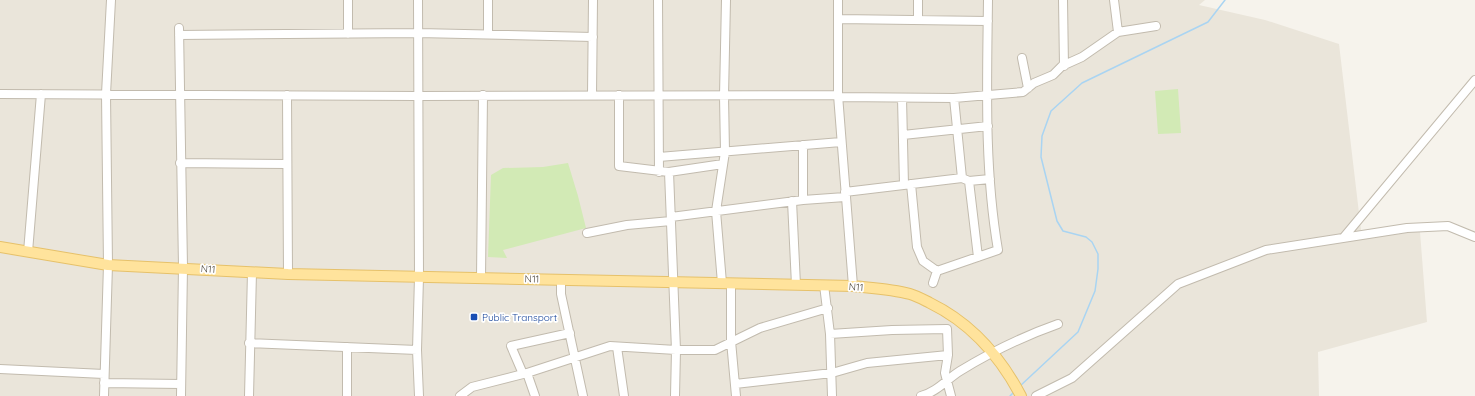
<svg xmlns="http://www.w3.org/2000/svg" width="1475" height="396" font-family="Quicksand,sans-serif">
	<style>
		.residential { fill: #eae5da }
		.green { fill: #d2eab5 }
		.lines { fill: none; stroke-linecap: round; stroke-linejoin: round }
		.stream { stroke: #a9d4f2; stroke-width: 1.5 }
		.minor-casing { stroke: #c2bbae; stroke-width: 10 }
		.major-casing { stroke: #e6c16a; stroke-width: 12 }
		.minor { stroke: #fff; stroke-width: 8 }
		.major { stroke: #ffe39c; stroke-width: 10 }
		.transit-dot { fill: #1a4fb4; stroke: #fff; stroke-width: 1.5 }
		.labels { text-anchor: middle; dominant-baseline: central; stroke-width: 3.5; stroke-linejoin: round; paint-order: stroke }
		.street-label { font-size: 10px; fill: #4b4439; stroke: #fff }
		.transit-label { font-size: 10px; fill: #164399; stroke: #fff; text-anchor: start }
	</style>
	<rect width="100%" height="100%" fill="#f6f3ec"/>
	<path class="residential" d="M0 0H1205L1199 5 1265 20 1339 44 1361 230 1420 232 1427 322 1318 352 1319 396H0Z"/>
	<path class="green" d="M1178 89 1181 133 1158 134 1155 91Z
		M568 163 578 196 586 228 503 250 507 258 488 257 491 175 503 168 543 167Z"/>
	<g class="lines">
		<path class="stream" d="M1020 386 1078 332 1095 291 1098 269V254L1092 242 1086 237 1063 231 1057 221 1041 157 1042 136 1051 111 1082 83 1208 22 1225 0
			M1010 396 1014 392"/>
		<defs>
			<path id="minor" d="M348 0V34
				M418 0 419 277 417 350 419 396
				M488 0V34
				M658 0 659 172
				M838 0V95L853 286
				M1063 0 1064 66
				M1114 0 1118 32
				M838 19 988 21
				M918 20V0
				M179 28 183 267 181 396
				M179 35 418 33 593 37
				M1022 58 1028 88
				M0 94 417 96 838 95
				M287 95 288 274
				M592 95 593 0
				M619 95V166L669 172 723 164
				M838 97 954 98 1023 92 1034 83 1053 75 1062 66 1082 57 1118 32 1156 26
				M902 98 904 185
				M954 98 962 178
				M903 135 988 126
				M659 157 841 142
				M180 163 287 164
				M669 172 676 350 675 396
				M969 181 978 257
				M911 184 917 247 923 261 937 271
				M845 192 962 178 969 181 990 179
				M803 200V145
				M792 201 796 285
				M671 217 803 200 845 197
				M587 233 627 225 671 221
				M1344 237 1475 80
				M28 252 41 94
				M481 278 483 95
				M561 280V294L583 396
				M722 283 716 211 725 152 724 96 726 0
				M933 283 937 271 998 250C984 168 987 83 988 0
				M731 284V341L736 396
				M824 285 830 334 832 396
				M830 334 892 330 947 329 948 355 945 373 951 396
				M249 343 417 350
				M617 347 624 396
				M0 369 104 374
				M527 373 535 396
				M523 374 511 346 570 333
				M104 383 181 384
				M735 384 832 373 867 363 948 355
				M104 396 108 265 106 94 111 0
				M249 396 252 272
				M347 396V347
				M460 396 472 387 527 373 610 346 676 350H715L760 328 828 308
				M921 396C937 392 947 379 960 371 991 352 1024 336 1058 324
				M1036 396 1072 378 1178 284 1266 250 1407 228 1448 226 1475 237"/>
			<path id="major" d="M0 247 108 265 288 274 853 286C872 288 892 289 910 294 917 296 924 300 930 303 971 323 1000 356 1021 396"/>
		</defs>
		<use href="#minor" class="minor-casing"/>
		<use href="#major" class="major-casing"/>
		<use href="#minor" class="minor"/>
		<use href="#major" class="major"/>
	</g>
	<rect class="transit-dot" x="470" y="313" width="8" height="8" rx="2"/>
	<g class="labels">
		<g class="street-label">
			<text transform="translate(208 269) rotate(4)">N11</text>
			<text transform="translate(532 279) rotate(1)">N11</text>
			<text transform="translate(856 287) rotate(4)">N11</text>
		</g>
		<g class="transit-label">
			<text x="482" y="317">Public Transport</text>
		</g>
	</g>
</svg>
